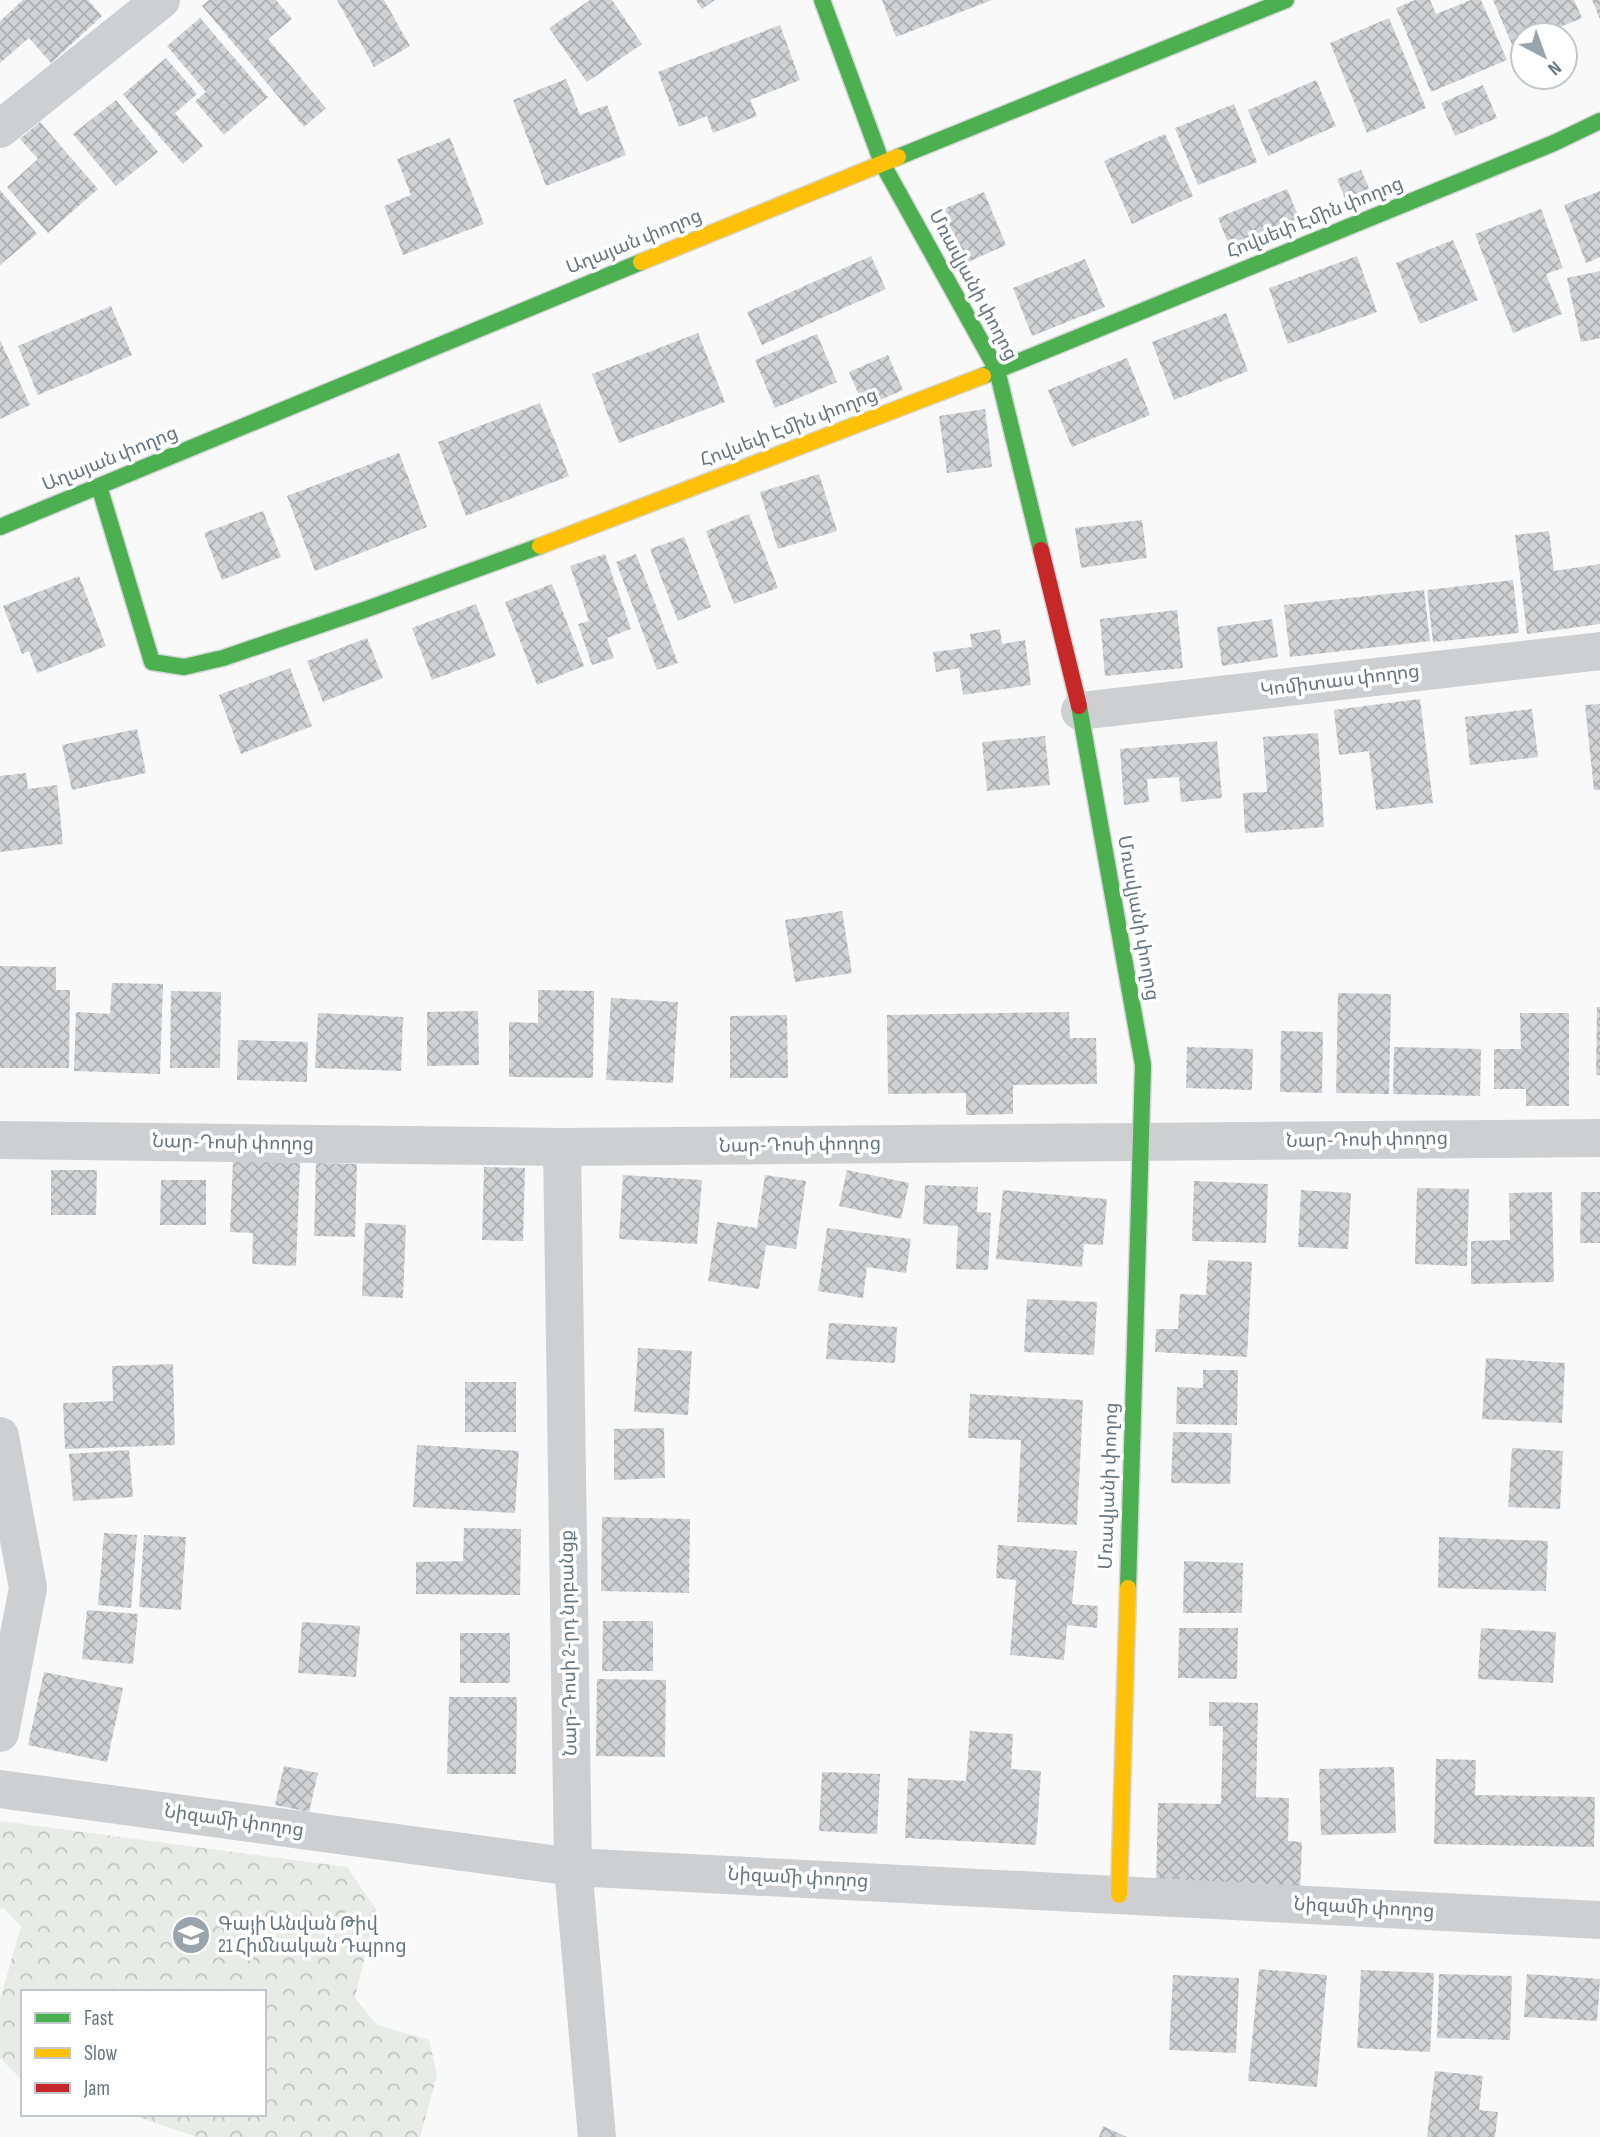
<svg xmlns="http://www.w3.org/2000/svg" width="1600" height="2137" font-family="'Sofia Sans Condensed','Noto Sans Armenian',sans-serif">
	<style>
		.forest { fill: url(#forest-crowns) }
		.building { fill: url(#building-cross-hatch) }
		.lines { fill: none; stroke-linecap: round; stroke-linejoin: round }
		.fast-casing { stroke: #d5d6d7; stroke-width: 19 }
		.slow-casing { stroke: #d5d6d7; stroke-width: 19 }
		.jam-casing { stroke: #d5d6d7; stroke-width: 19 }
		.street { stroke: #cecfd0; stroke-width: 38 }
		.fast { stroke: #4caf50; stroke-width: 16 }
		.slow { stroke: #ffc107; stroke-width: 16 }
		.jam { stroke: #c62828; stroke-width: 16 }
		.labels { text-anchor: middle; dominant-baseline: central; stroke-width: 7; stroke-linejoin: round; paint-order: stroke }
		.street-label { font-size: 19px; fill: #657683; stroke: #fff }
		.poi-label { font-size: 19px; fill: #657683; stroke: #fff; text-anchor: start }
	</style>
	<defs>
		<pattern id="forest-crowns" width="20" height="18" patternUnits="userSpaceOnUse" patternTransform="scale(1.75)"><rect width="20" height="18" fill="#e8ebe6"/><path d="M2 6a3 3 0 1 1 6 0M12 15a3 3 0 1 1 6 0" fill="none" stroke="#c0c3c0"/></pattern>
		<pattern id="building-cross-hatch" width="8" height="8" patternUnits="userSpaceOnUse" patternTransform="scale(1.75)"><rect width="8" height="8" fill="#d0d2d3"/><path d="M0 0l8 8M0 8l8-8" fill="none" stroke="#acafb1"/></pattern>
	</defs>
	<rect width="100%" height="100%" fill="#f9f9f9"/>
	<path class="forest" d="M0 1821 347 1867 376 1909 355 1998 377 2025 429 2040 437 2075 420 2137H197L129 2114H264V1992H23V2079L20 2078 0 2058V2000L21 1926 4 1909H0Z"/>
	<path class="building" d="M23 0H88L102 16 51 63 29 38 0 63V21Z
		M209 0H276L292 19 268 39 326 108 304 127 202 6Z
		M337 0H384L410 46 374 67Z
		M590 0H612L642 44 587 82 549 28Z
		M696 0H715L702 9Z
		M882 0H992L896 37Z
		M1415 0H1430L1436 14 1471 0H1481L1507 60 1431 92 1396 8Z
		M1493 0H1574L1582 18 1541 35H1523V43L1513 47Z
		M1592 0H1600V19Z
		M200 18 268 97 224 135 195 101 206 92 167 46Z
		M1389 18 1426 108 1367 133 1330 43Z
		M780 25 800 80 750 100 757 116 713 133 707 116 679 127 658 72Z
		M166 58 197 94 175 113 203 146 183 164 123 94Z
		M566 79 580 115 607 105 626 155 546 186 513 100Z
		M1316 80 1336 126 1268 156 1248 110Z
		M1483 85 1497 118 1455 136 1441 103Z
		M116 100 158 152 116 186 73 134Z
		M1234 104 1257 162 1198 185 1175 128Z
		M40 122 98 189 48 233 7 187 38 159 20 139Z
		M1165 134 1193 196 1132 224 1104 161Z
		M450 138 484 224 403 255 384 206 411 195 397 159Z
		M1361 170 1375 202 1351 213 1337 179Z
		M1287 189 1302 225 1233 255 1218 218Z
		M0 190 37 234 0 265Z
		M1600 191V257L1586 263 1564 205Z
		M984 192 1006 245 964 264 941 210Z
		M1541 209 1563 268 1546 274 1562 314 1513 333 1475 234Z
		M1453 240 1478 300 1420 324 1396 263Z
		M871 256 886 289 762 345 747 312Z
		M1357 256 1377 312 1288 344 1269 288Z
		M1085 259 1105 307 1032 336 1013 288Z
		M1600 271V338L1581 342 1567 278Z
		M111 306 132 355 38 395 18 346Z
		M1226 313 1248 371 1174 400 1152 342Z
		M698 333 725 402 619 443 592 374Z
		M817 334 837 382 775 408 755 360Z
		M0 340 30 405 0 419Z
		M888 355 903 390 864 407 849 372Z
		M1127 358 1150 415 1072 447 1048 390Z
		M540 403 569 476 466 516 438 442Z
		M985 409 992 467 947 473 939 416Z
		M399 453 427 527 315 571 287 496Z
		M819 474 837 531 778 549 760 492Z
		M263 511 281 557 222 580 204 533Z
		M749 514 778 588 734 604 706 531Z
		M1142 520 1147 558 1081 568 1075 528Z
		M1549 531 1554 571 1600 564V624L1527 634 1515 535Z
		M684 537 711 607 678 621 650 549Z
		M605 554 631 629 607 638 614 658 592 665 578 624 589 621 570 566Z
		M636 554 678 663 657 670 616 562Z
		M79 576 106 646 37 673 29 651 22 654 3 606Z
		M1513 580 1519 633 1433 642 1427 590Z
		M552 584 584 666 537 685 505 602Z
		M1424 590 1430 641 1290 657 1284 605Z
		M476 604 496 656 432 680 412 628Z
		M1177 610 1183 668 1105 676 1100 619Z
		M1272 619 1278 657 1222 666 1217 627Z
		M1000 629 1002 644 1025 640 1031 685 963 695 959 668 936 672 933 652 972 647 970 634Z
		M367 638 383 678 323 702 307 661Z
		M290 668 312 726 241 754 219 695Z
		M1420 699 1433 803 1376 810 1369 751 1339 755 1334 710Z
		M1600 704V790H1594L1585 705Z
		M1532 709 1538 757 1470 765 1465 717Z
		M137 729 146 773 72 790 62 745Z
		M1318 733 1324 827 1245 833 1243 793 1267 792 1263 737Z
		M1045 736 1050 785 987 791 982 742Z
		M1217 741 1222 798 1181 802 1179 777 1147 779 1149 802 1124 805 1120 749Z
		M26 773 28 789 57 785 63 844 0 852V776Z
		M842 911 852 973 795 982 785 920Z
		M0 966 56 967V990H70L69 1068H0Z
		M112 983 163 984 160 1074 74 1071 76 1012 110 1014Z
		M538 990 594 991 593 1078 509 1077V1022L538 1023Z
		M171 991 221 992 220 1068H170Z
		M1338 993 1391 994 1389 1094 1336 1093Z
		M611 998 678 1002 673 1083 606 1080Z
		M1597 1007H1600V1075H1596Z
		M478 1011 479 1065 427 1066V1012Z
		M1069 1012 1070 1038H1096L1097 1084 1013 1085V1114L966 1115V1093L888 1094 887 1015Z
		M318 1013 403 1017 401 1071 315 1068Z
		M1520 1013H1569V1106H1526V1089H1494V1049H1521Z
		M787 1015 788 1078H730V1016Z
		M1281 1031 1323 1032 1322 1093 1280 1092Z
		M238 1040 308 1042 307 1082 237 1080Z
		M1187 1047 1253 1049 1252 1090 1186 1088Z
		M1394 1047 1481 1049 1480 1096 1393 1094Z
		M233 1160 300 1163 296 1266 252 1264 253 1233 230 1232Z
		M316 1163 357 1164 355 1237 314 1236Z
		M484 1167 525 1168 523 1241 482 1240Z
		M51 1170H97L96 1215H51Z
		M847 1170 909 1183 901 1219 839 1206Z
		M623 1175 702 1180 697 1244 619 1239Z
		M765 1175 806 1181 796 1249 766 1245 759 1289 708 1281 717 1222 757 1228Z
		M161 1180H206V1225H160Z
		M1194 1181 1268 1184 1266 1243 1192 1241Z
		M925 1185 978 1187 977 1212 991 1213 988 1270 956 1269 958 1226 923 1224Z
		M1417 1188 1469 1189 1467 1266 1415 1264Z
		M1003 1190 1107 1199 1103 1245 1084 1244 1082 1267 996 1259Z
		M1301 1190 1351 1193 1348 1249 1298 1247Z
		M1552 1192 1554 1282 1471 1284V1241L1510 1240 1509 1193Z
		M1581 1192H1600V1243H1580Z
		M365 1223 406 1225 403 1298 362 1296Z
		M827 1228 911 1239 906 1273 867 1267 863 1298 818 1291Z
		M1208 1260 1252 1262 1247 1357 1155 1352 1156 1329H1178L1180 1294 1206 1295Z
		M1027 1299 1097 1302 1094 1355 1024 1352Z
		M829 1323 897 1327 895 1363 826 1359Z
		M638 1348 692 1351 688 1415 634 1412Z
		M1486 1358 1565 1363 1562 1423 1482 1419Z
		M173 1364 175 1445 65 1449 63 1403 113 1401 112 1366Z
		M1203 1370H1238L1237 1425 1176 1424 1177 1387 1203 1388Z
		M465 1382H516V1432H465Z
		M970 1394 1083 1400 1077 1525 1017 1522 1021 1440 968 1438Z
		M664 1428 665 1478 614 1480V1429Z
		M1173 1432 1232 1433 1230 1484 1171 1483Z
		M417 1445 519 1451 515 1513 413 1507Z
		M1512 1448 1563 1451 1560 1509 1508 1507Z
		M129 1450 133 1497 73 1501 69 1454Z
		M602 1517 690 1519 689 1593 601 1591Z
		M464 1528 521 1529 520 1595 416 1594V1562L463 1561Z
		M104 1533 137 1535 131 1608 98 1605Z
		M144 1535 186 1537 181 1610 139 1607Z
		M1439 1537 1548 1541 1546 1591 1438 1588Z
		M998 1545 1077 1551 1072 1604 1098 1606 1097 1628 1067 1625 1064 1660 1010 1655 1016 1580 996 1578Z
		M1184 1561 1243 1563 1242 1613H1183Z
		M87 1610 138 1614 133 1664 82 1659Z
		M603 1621H653V1671H602Z
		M302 1622 360 1626 356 1677 298 1673Z
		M1179 1628H1238L1237 1679 1178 1678Z
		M1481 1628 1556 1632 1553 1683 1478 1679Z
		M460 1633H510V1683H460Z
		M44 1672 123 1688 107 1762 28 1745Z
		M597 1679 666 1680 665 1757 596 1756Z
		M449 1697H517L516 1774H447Z
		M1209 1702 1258 1703 1256 1797 1289 1798 1288 1841 1302 1842 1300 1892 1156 1887 1158 1803 1221 1804 1223 1726H1209Z
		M970 1731 1013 1734 1011 1769 1041 1771 1036 1845 905 1838 908 1778 966 1781Z
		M1436 1759 1476 1760 1475 1795 1595 1797 1594 1847 1434 1844Z
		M284 1766 318 1773 309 1812 275 1805Z
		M1394 1767 1396 1833 1321 1835 1319 1769Z
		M822 1772 880 1774 877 1834 819 1831Z
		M1259 1969 1327 1975 1317 2087 1248 2081Z
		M1361 1970 1434 1973 1430 2052 1357 2048Z
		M1439 1974 1512 1976 1510 2040 1437 2038Z
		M1527 1974 1600 1979 1597 2021 1524 2017Z
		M1173 1975 1239 1978 1236 2053 1169 2050Z
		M1435 2071 1483 2076 1479 2110 1498 2112 1495 2137H1427Z
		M1103 2126 1127 2137H1099Z"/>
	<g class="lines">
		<defs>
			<path id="fast" d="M822 0 882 163 997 370 1041 550
				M898 157 1286 0
				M983 376 1554 143 1600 121
				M99 486 152 662 184 667 223 658 367 609 540 546
				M0 527 641 262
				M1079 706 1143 1065 1128 1588"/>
			<path id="slow" d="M641 262 898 157
				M540 546 983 376
				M1119 1895 1128 1588"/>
			<path id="jam" d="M1041 550 1079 706"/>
		</defs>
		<use href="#fast" class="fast-casing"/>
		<use href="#slow" class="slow-casing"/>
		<use href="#jam" class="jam-casing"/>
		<path class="street" d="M0 129 161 0
			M1080 711 1600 651
			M0 1140 562 1147 1600 1138
			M562 1147 573 1867 597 2137
			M0 1436 28 1588 0 1733
			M0 1789 573 1867 1600 1920"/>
		<use href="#fast" class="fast"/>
		<use href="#slow" class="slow"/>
		<use href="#jam" class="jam"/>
	</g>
	<defs>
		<symbol id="school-disc" viewBox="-11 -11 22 22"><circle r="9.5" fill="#99a4ac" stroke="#fff"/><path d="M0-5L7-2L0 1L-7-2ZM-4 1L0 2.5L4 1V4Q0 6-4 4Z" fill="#fff"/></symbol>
	</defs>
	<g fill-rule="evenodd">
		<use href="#school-disc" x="169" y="1913" width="44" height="44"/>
	</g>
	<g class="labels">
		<g class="street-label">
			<text transform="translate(1315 218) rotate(-22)">Հովսեփ Էմին փողոց</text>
			<text transform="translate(634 242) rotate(-22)">Աղայան փողոց</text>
			<text transform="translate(973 285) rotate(62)">Մռավյանի փողոց</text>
			<text transform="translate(789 428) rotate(-21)">Հովսեփ Էմին փողոց</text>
			<text transform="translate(110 459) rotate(-22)">Աղայան փողոց</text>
			<text transform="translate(1340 681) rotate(-7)">Կոմիտաս փողոց</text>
			<text transform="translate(1138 918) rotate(80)">Մռավյանի փողոց</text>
			<text transform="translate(1367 1140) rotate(-1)">Նար-Դոսի փողոց</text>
			<text transform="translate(233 1143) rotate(1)">Նար-Դոսի փողոց</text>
			<text transform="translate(800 1145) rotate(-1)">Նար-Դոսի փողոց</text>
			<text transform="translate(1109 1486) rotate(-88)">Մռավյանի փողոց</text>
			<text transform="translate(569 1643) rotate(-91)">Նար-Դոսի 2-րդ նրբանցք</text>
			<text transform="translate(234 1821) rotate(8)">Նիզամի փողոց</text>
			<text transform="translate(798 1878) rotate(3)">Նիզամի փողոց</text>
			<text transform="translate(1364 1908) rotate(3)">Նիզամի փողոց</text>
		</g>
		<g class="poi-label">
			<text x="218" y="1924">Գայի Անվան Թիվ<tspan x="218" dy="22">21 Հիմնական Դպրոց</tspan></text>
		</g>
	</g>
	<rect x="21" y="1990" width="245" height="126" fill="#ffffff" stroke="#c1c8cd" stroke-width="2"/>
	<rect x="35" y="2013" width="35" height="10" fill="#4caf50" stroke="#c1c8cd" stroke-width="2"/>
	<text x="84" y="2025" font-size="21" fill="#657683">Fast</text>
	<rect x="35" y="2048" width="35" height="10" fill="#ffc107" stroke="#c1c8cd" stroke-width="2"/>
	<text x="84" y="2060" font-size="21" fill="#657683">Slow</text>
	<rect x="35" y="2083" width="35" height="10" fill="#c62828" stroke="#c1c8cd" stroke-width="2"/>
	<text x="84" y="2095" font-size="21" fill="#657683">Jam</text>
	<g transform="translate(1544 56) rotate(139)"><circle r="33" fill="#ffffff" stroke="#c1c8cd" stroke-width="2"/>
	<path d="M0-5L12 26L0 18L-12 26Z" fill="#99a4ac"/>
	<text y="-10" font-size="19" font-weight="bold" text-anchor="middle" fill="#657683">N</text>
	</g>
</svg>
